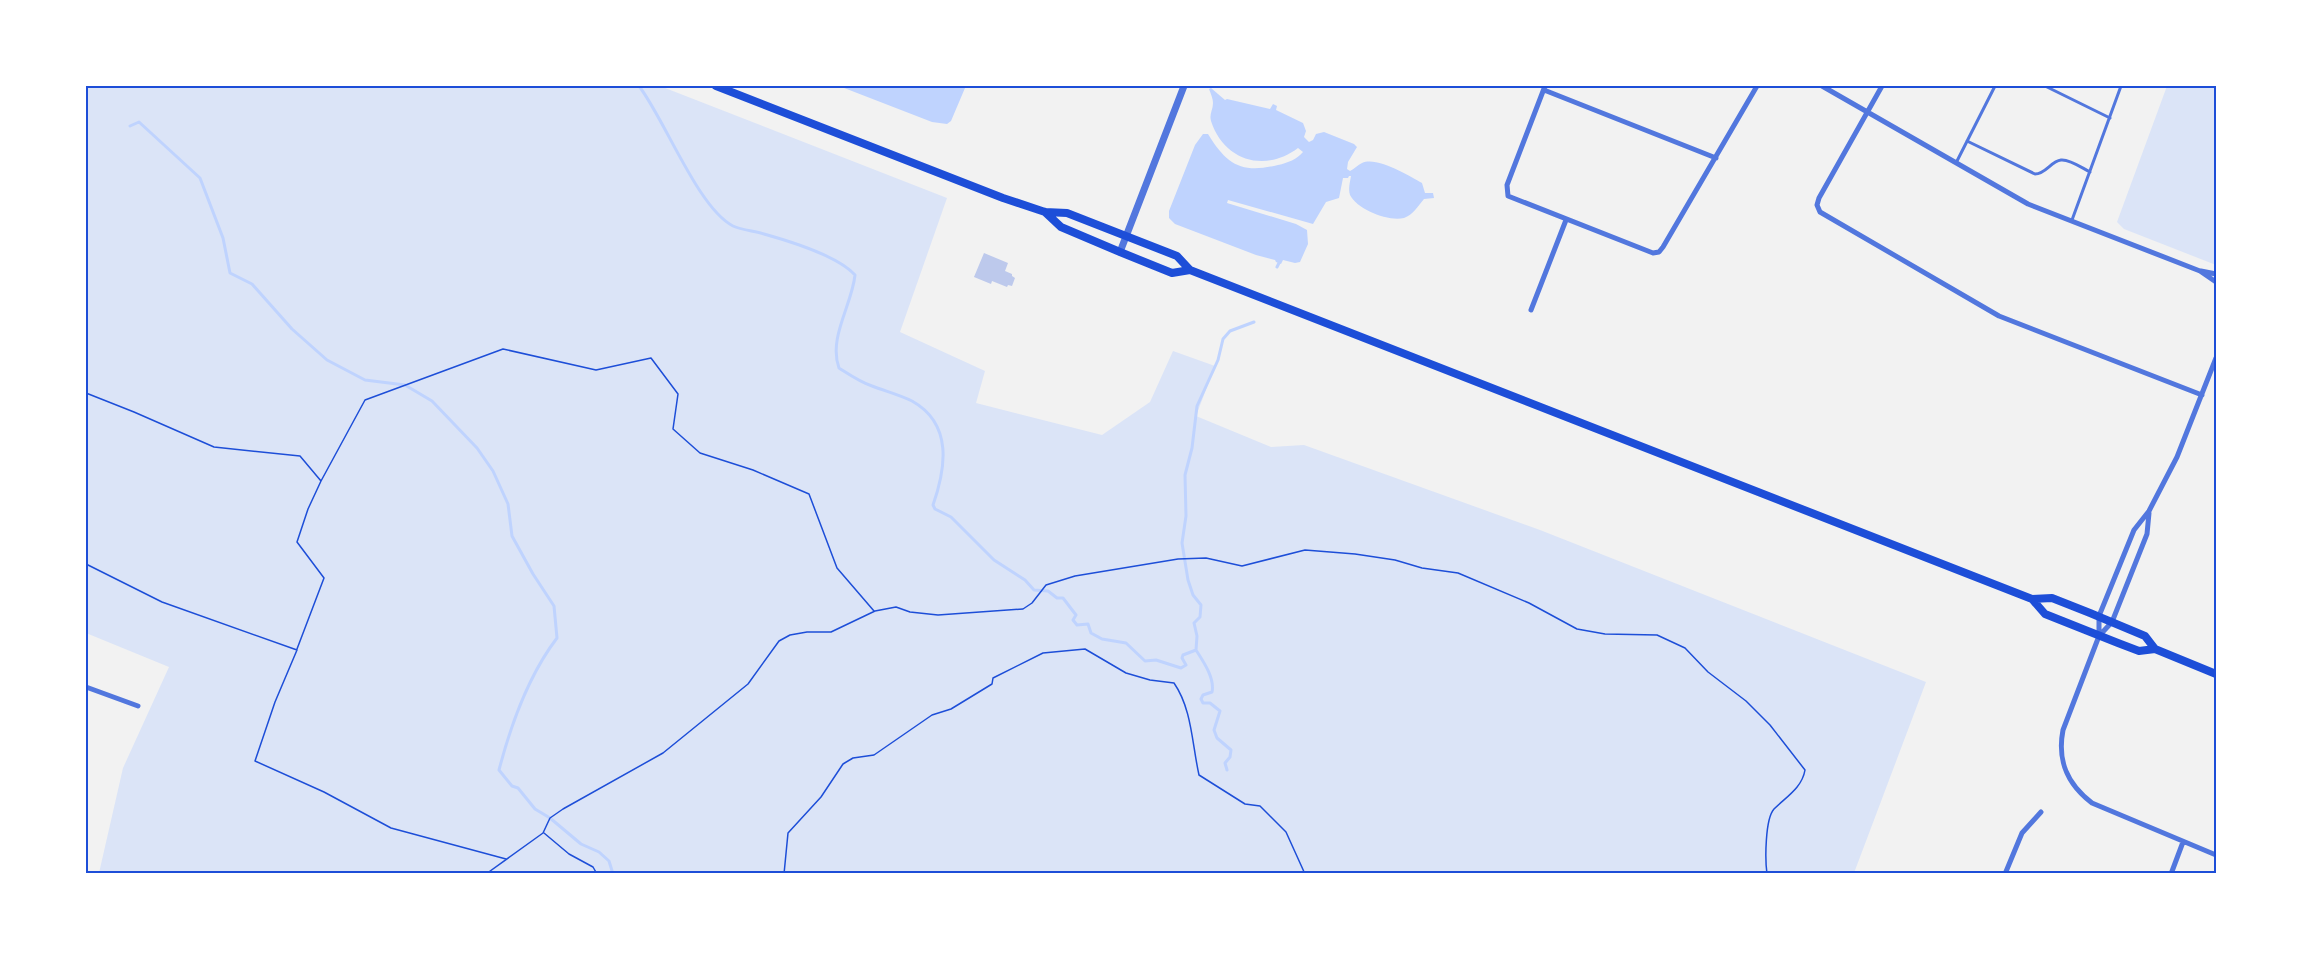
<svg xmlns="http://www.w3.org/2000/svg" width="2302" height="959" font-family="Quicksand,sans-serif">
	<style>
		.green { fill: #dbe4f7 }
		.water { fill: #bfd3fe }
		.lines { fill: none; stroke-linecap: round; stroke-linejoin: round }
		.stream { stroke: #bfd3fe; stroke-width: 3 }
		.building { fill: #bdc9ec }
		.path { stroke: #1d4ed8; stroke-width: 1.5 }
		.service { stroke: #5277de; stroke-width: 3 }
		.minor { stroke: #5277de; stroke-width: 5 }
		.tertiary { stroke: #5277de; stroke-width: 7 }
		.secondary { stroke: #1d4ed8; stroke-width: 8 }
		.neatline { fill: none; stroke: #1d4ed8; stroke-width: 2 }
	</style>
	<rect width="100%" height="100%" fill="#f2f2f2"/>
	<path class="green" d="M86 86H660L947 198 900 332 985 371 976 403 1102 435 1150 402 1173 351 1215 366 1196 416 1271 447 1304 445 1540 530 1926 682 1854 873H99L123 768 169 667 86 633Z
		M2167 86H2216V265L2124 229 2117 222Z"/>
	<path class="water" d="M839 86H973L972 87 965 88 951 121 947 124 932 122Z
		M1211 88 1225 100 1227 99 1270 109 1273 104 1277 106 1276 110 1303 123 1306 131 1304 137 1309 142 1313 140 1316 134 1324 132 1354 144 1357 147 1348 162 1347 169 1350 171C1354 169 1358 165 1362 163 1377 156 1409 176 1422 183L1425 193H1433L1434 198 1424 199C1418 206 1413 215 1404 218 1388 222 1357 209 1350 195 1348 189 1350 182 1351 176H1349L1348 178H1343L1339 198 1326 202 1313 224 1228 200 1227 203 1296 224 1307 230 1308 244 1300 262 1295 263 1283 260 1281 264 1276 262 1275 260 1256 255 1175 224 1169 218V211L1195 145 1203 134H1208C1227 165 1242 174 1278 165 1288 163 1297 159 1303 152L1298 148C1265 173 1224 161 1211 121 1209 114 1213 110 1213 103 1213 99 1211 94 1209 89Z"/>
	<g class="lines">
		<path class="stream" d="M639 86C665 120 698 208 733 226 742 230 754 231 764 234 789 241 838 256 855 275 852 305 828 338 839 368 850 375 860 382 872 386 885 391 900 395 912 401 953 424 946 468 933 505L935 509 951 517 994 560 1025 580 1034 590 1048 591 1057 598H1063L1076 615 1073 620 1077 625 1088 624 1091 633 1102 639 1126 643 1145 661 1156 660 1181 668 1186 665 1182 658 1183 655 1196 650
			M130 126 139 122 200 178 223 238 230 273 252 284 292 329 327 360 365 380 405 385 432 401 477 448 493 471 508 504 512 536 533 574 554 606 557 638C528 676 511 724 499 770L512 786 518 788 535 809 550 818 581 844 599 852 609 861 613 874
			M1277 267 1279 263
			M1227 770 1225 763 1230 757 1231 750 1217 738 1214 730 1220 711 1210 703H1203L1201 699 1203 695 1212 692C1215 678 1203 661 1196 650L1197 636 1194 623 1200 617 1201 605 1193 595 1188 580 1182 543 1186 516 1185 475 1192 448 1197 406 1218 360 1223 339 1230 331 1254 322"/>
	</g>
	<path class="building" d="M984 253 1008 263 1005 271 1012 274V276L1015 278 1012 286 1008 285 1007 287 992 281 991 284 974 277Z"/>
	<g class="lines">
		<path class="path" d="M86 393 134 412 214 447 300 456 321 481 308 509 297 542 324 578 297 649
			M321 481 365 400 503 349 596 370 651 358 678 394 673 429 700 453 753 470 809 494 837 568 874 611
			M86 564 162 602 297 650 275 702 255 761 324 792 391 828 506 859
			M544 833 569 854 593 867 597 874
			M486 874 543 833 550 818 563 809 663 753 748 684 779 641 790 635 807 632H831L875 611 896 607 910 612 938 615 1023 609 1032 603 1046 585 1075 576 1178 559 1206 558 1242 566 1305 550 1355 554 1395 560 1422 568 1458 573 1529 603 1577 629 1605 634 1657 635 1685 648 1708 672 1746 701 1770 725 1805 770C1802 788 1786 797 1774 809 1765 819 1765 860 1767 874
			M784 874 788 833 821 797 843 764 853 758 874 755 932 715 951 709 992 684 993 678 1043 653 1085 649 1126 673 1150 680 1174 683C1192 709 1192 744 1199 775L1245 804 1260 806 1286 832 1305 874"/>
		<path class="service" d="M2045 86 2110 118
			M1967 141 2035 174C2046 174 2051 161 2061 160 2070 159 2082 168 2090 172
			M1956 163 1995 86
			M2072 220 2121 86"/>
		<path class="minor" d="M1545 86 1507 185 1508 196 1653 253 1659 252 1663 247 1757 86
			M1822 86 2028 204 2200 271 2216 282
			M1882 86 1819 198 1817 205 1820 212 1999 316 2202 395
			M1544 90 1716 158
			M2201 271 2216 274
			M1531 310 1566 220
			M2216 358 2177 457 2149 511 2134 530 2099 616V636L2063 730C2057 761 2067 784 2092 803L2216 855
			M2099 636 2112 622 2147 534 2149 513
			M86 687 138 706
			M2005 874 2022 833 2041 812
			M2171 874 2183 842"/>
		<path class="tertiary" d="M1120 252 1184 86"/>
		<path class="secondary" d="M716 86 1003 198 1045 212 1067 213 1177 256 1190 270 2032 599 2052 598 2090 613 2145 636 2155 649
			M1045 212 1061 227 1120 252 1172 273 1190 270
			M2032 599 2045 614 2118 643 2139 651 2155 649 2216 674"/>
	</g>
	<rect width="2302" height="959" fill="none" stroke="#ffffff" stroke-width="174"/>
	<rect x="87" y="87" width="2128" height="785" class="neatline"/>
</svg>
